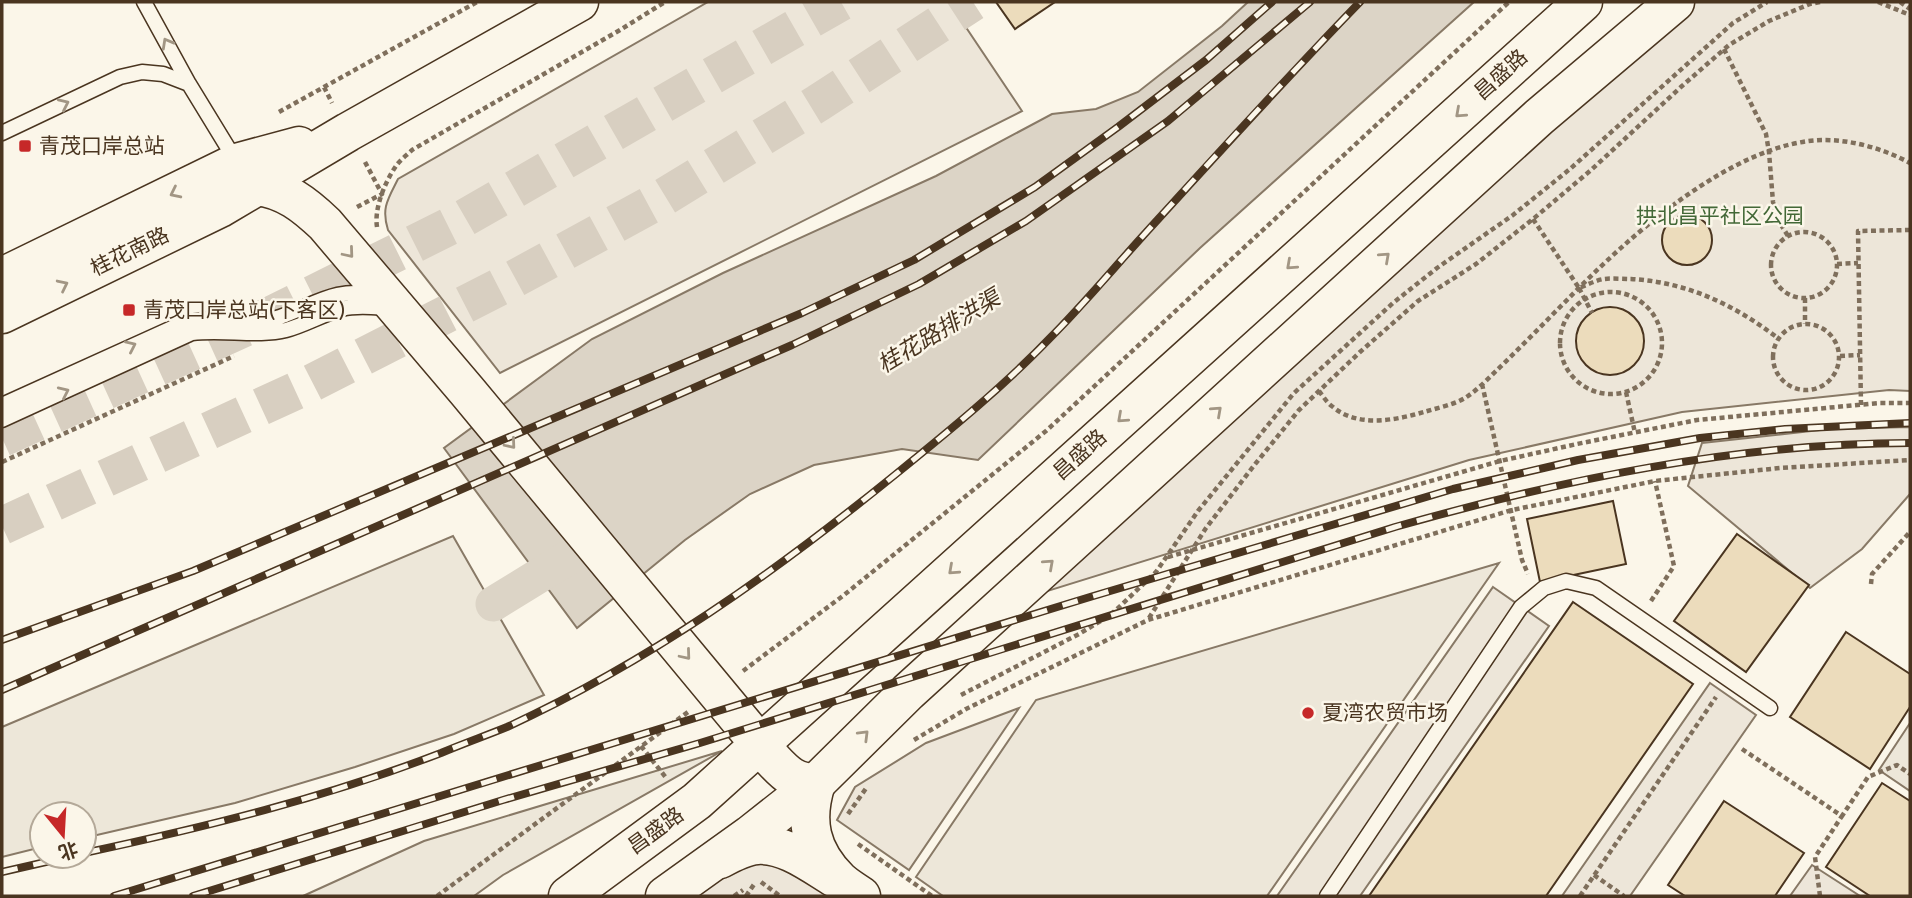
<svg xmlns="http://www.w3.org/2000/svg" width="1912" height="898" font-family="'Varela Round','Noto Sans SC',sans-serif">
	<style>
		.green { fill: #ede6d9; stroke: #887966; stroke-width: 2 }
		.parking { fill: #ede7d9; stroke: #887966; stroke-width: 2 }
		.water { fill: #dcd4c6; stroke: #887966; stroke-width: 2 }
		.lines { fill: none; stroke-linecap: round; stroke-linejoin: round }
		.canal { stroke: #dcd4c6; stroke-width: 35 }
		.building { fill: #ecdcbc; stroke: #4a3520; stroke-width: 2 }
		.highway-tunnel { stroke: #d8cfc1; stroke-width: 38; stroke-dasharray: 38 19; stroke-linecap: butt }
		.lane-casing { stroke: #4a3520; stroke-width: 17 }
		.secondary-casing { stroke: #4a3520; stroke-width: 41 }
		.primary-casing { stroke: #4a3520; stroke-width: 41 }
		.path { stroke: #7f6f5c; stroke-width: 4.5; stroke-dasharray: 5 3.5; stroke-linecap: butt }
		.lane { stroke: #fbf6e9; stroke-width: 14 }
		.secondary { stroke: #fbf6e9; stroke-width: 38 }
		.primary { stroke: #fbf6e9; stroke-width: 38 }
		.rail-casing { stroke: #4a3520; stroke-width: 8 }
		.rail { stroke: #fbf6e9; stroke-width: 5; stroke-dasharray: 16; stroke-linecap: butt }
		.oneway { stroke: #a29684 }
		.poi-dot { fill: #c62828; stroke: #fbf6e9; stroke-width: 2.5 }
		.labels { text-anchor: middle; dominant-baseline: central; stroke-width: 5; stroke-linejoin: round; paint-order: stroke }
		.street-label { font-size: 21px; fill: #4a3520; stroke: #fbf6e9 }
		.poi-label { font-size: 21px; fill: #4a3520; stroke: #fbf6e9; text-anchor: start }
		.park-label { font-size: 21px; fill: #436837; stroke: #fbf6e9 }
		.water-label { font-size: 23px; font-style: italic; fill: #4a3520; stroke: #fbf6e9 }
	</style>
	<rect width="100%" height="100%" fill="#fbf6e9"/>
	<path class="green" d="M708 2H949L1022 111 500 373 388 230C381 208 388 199 398 179Z
		M1677 2H1910V391L1889 390 1682 412 1469 460 1015 601Z
		M1910 427V494L1862 549 1810 588 1688 486 1702 443 1829 429Z
		M1493 587 1549 626 1360 896H1277Z
		M1710 683 1756 715 1630 896H1562Z
		M1019 708 909 870 837 820 855 787 926 743Z
		M759 842 837 896H682Z
		M1812 865 1860 896H1790Z"/>
	<path class="parking" d="M453 536 544 695 454 734 355 767 235 803 84 838V814H42V847L2 857V727Z
		M1499 563 1267 896H943L916 877 1036 700Z
		M1910 723V791L1879 770Z
		M722 751 503 875 474 896H303L424 841Z"/>
	<path class="water" d="M1248 2H1474L1200 248 978 460 902 449 814 465 750 494 685 540 577 628 444 448 592 339 723 273 936 176 1052 114 1096 109 1138 92 1222 26Z"/>
	<g class="lines">
		<path class="canal" d="M493 604 579 551"/>
	</g>
	<path class="building" d="M996 2H1055L1015 29Z
		M1662 240a25 25 0 1 1 50 0a25 25 0 1 1-50 0Z
		M1576 341a34 34 0 1 1 68 0a34 34 0 1 1-68 0Z
		M1613 501 1626 564 1540 582 1527 519Z
		M1737 534 1809 585 1746 672 1674 621Z
		M1573 602 1693 684 1546 896H1369Z
		M1846 632 1910 674V707L1870 769 1790 717Z
		M1882 783 1910 801V896H1870L1826 867Z
		M1724 801 1804 853 1775 896H1685L1668 885Z"/>
	<g class="lines">
		<path class="highway-tunnel" d="M2 438 257 322 454 224 841 2
			M2 526 304 387 503 285 654 203 818 103 973 2"/>
		<defs>
			<path id="lane" d="M144 2 189 84 236 161
				M2 133 120 77 142 72 163 74 189 84
				M2 405 181 324C191 322 202 319 213 319 227 319 242 323 256 322 298 319 330 282 376 296
				M2 420 192 333C223 329 258 337 286 330 305 325 323 314 342 309 356 305 372 307 386 308
				M1327 896 1521 607 1544 588 1566 581 1596 588 1770 708"/>
			<path id="secondary" d="M257 186C285 189 305 205 325 224L467 391 773 760C786 774 795 783 816 783 804 821 810 851 839 880 845 886 854 891 861 896
				M2 277 236 163 299 146
				M2 314 220 208 348 132 579 2
				M720 859C731 853 744 846 757 845 785 843 812 864 835 878"/>
			<path id="primary" d="M568 896 697 801 1583 2
				M665 896 750 835 816 783 908 692 1539 117 1675 2"/>
		</defs>
		<use href="#lane" class="lane-casing"/>
		<use href="#secondary" class="secondary-casing"/>
		<use href="#primary" class="primary-casing"/>
		<path class="path" d="M1878 2 1910 15
			M1900 2 1910 9
			M1724 49 1766 134 1769 152 1773 202 1778 220 1788 236
			M324 87 332 103
			M279 112 477 2
			M357 207 382 194 365 162
			M1533 219 1579 288C1587 285 1596 280 1604 279 1613 278 1623 279 1631 279 1687 282 1735 305 1779 339
			M377 227C374 208 385 182 396 166 400 160 407 155 412 150L620 30 665 2
			M1771 265a33 33 0 1 1 66 0a33 33 0 1 1-66 0Z
			M1837 264 1858 263
			M1579 288 1592 313
			M1560 343a51 51 0 1 1 102 0a51 51 0 1 1-102 0Z
			M1805 298V324
			M1773 357a33 33 0 1 1 66 0a33 33 0 1 1-66 0Z
			M1840 356 1860 355
			M1482 384 1522 560 1528 574
			M1319 391C1323 396 1327 403 1333 407 1358 428 1396 420 1424 412 1437 408 1453 405 1465 398 1476 391 1487 380 1497 370 1521 347 1544 323 1568 299 1627 238 1734 141 1824 140 1853 140 1884 149 1910 163
			M1626 392 1635 433
			M1861 405 1858 231 1910 230
			M2 462 234 356
			M1168 557 1500 461 1577 444 1697 420 1879 403H1910
			M1871 584 1872 574 1910 532
			M1651 601 1674 566 1655 481
			M1149 618 1206 528 1256 463 1299 410 1360 352 1418 301 1476 264 1533 219 1590 171 1682 86 1729 45 1769 21 1810 4 1820 2
			M743 671 844 595 1046 431 1509 2
			M961 695 1079 634 1104 619 1116 610 1156 572 1198 511 1294 393 1393 303 1437 268 1513 215 1570 169 1733 23 1767 2
			M914 740 966 709 1148 620 1512 510 1655 481 1780 468 1910 460
			M641 746 667 779
			M1742 749 1842 816 1868 777 1897 765 1910 774
			M848 814 867 787
			M858 844 932 896
			M1594 875 1624 896
			M761 882 780 896
			M437 896 688 712
			M734 896 743 890
			M746 896 755 883
			M1580 896 1716 697
			M1820 896 1815 857 1842 816"/>
		<use href="#lane" class="lane"/>
		<use href="#secondary" class="secondary"/>
		<use href="#primary" class="primary"/>
		<defs>
			<path id="rail" d="M2 640 193 571 802 313 914 260 1035 187 1118 127 1206 60 1272 2
				M2 690 792 345 919 284 1026 221 1168 121 1310 2
				M84 853C206 827 324 798 441 753 462 744 485 736 507 727 650 661 774 573 896 474 949 431 1003 387 1050 338 1085 303 1117 264 1151 227 1220 151 1289 75 1360 2
				M2 872 72 856
				M114 896 1090 597 1453 489 1578 460 1700 438 1785 429 1910 423
				M193 896 503 800 700 743 1395 527C1561 480 1737 443 1910 443"/>
		</defs>
		<use href="#rail" class="rail-casing"/>
		<use href="#rail" class="rail"/>
	</g>
	<defs><path id="oneway-chevron" d="M-2-3.5L2.5 0L-2 3.5" fill="none" stroke-width="1.6" stroke-linecap="round" stroke-linejoin="round" transform="scale(1.75)"/></defs>
	<g class="oneway">
		<use href="#oneway-chevron" transform="translate(167 43) rotate(-119)"/>
		<use href="#oneway-chevron" transform="translate(64 104) rotate(-25)"/>
		<use href="#oneway-chevron" transform="translate(1460 113) rotate(138)"/>
		<use href="#oneway-chevron" transform="translate(175 193) rotate(154)"/>
		<use href="#oneway-chevron" transform="translate(349 253) rotate(50)"/>
		<use href="#oneway-chevron" transform="translate(1385 257) rotate(-42)"/>
		<use href="#oneway-chevron" transform="translate(1291 265) rotate(138)"/>
		<use href="#oneway-chevron" transform="translate(63 285) rotate(-26)"/>
		<use href="#oneway-chevron" transform="translate(131 346) rotate(-25)"/>
		<use href="#oneway-chevron" transform="translate(64 392) rotate(-25)"/>
		<use href="#oneway-chevron" transform="translate(1217 411) rotate(-42)"/>
		<use href="#oneway-chevron" transform="translate(1122 418) rotate(138)"/>
		<use href="#oneway-chevron" transform="translate(511 444) rotate(50)"/>
		<use href="#oneway-chevron" transform="translate(1049 564) rotate(-42)"/>
		<use href="#oneway-chevron" transform="translate(953 570) rotate(138)"/>
		<use href="#oneway-chevron" transform="translate(686 655) rotate(50)"/>
		<use href="#oneway-chevron" transform="translate(864 735) rotate(-45)"/>
	</g>
	<g class="poi-dot">
		<rect x="18" y="139" width="14" height="14" rx="3.5"/>
		<rect x="122" y="303" width="14" height="14" rx="3.5"/>
		<circle cx="1308" cy="713" r="7"/>
	</g>
	<g class="labels">
		<g class="street-label">
			<text transform="translate(1501 75) rotate(-42)">昌盛路</text>
			<text transform="translate(130 252) rotate(-26)">桂花南路</text>
			<text transform="translate(1080 455) rotate(-42)">昌盛路</text>
			<text transform="translate(656 831) rotate(-36)">昌盛路</text>
		</g>
		<g class="poi-label">
			<text x="39" y="146">青茂口岸总站</text>
			<text x="143" y="310">青茂口岸总站(下客区)</text>
			<text x="1322" y="713">夏湾农贸市场</text>
		</g>
		<g class="park-label">
			<text x="1720" y="216">拱北昌平社区公园</text>
		</g>
		<g class="water-label">
			<text transform="translate(939 332) rotate(-31)">桂花路排洪渠</text>
		</g>
	</g>
	<rect width="1912" height="898" fill="none" stroke="#4a3520" stroke-width="7"/>
	<g transform="translate(63 835) rotate(162)"><circle r="33" fill="#fbf6e9" stroke="#b4a999" stroke-width="2"/>
	<path d="M0-5L12 26L0 18L-12 26Z" fill="#c62828"/>
	<text y="-10" font-size="19" font-weight="bold" text-anchor="middle" fill="#4a3520">北</text>
	</g>
</svg>
